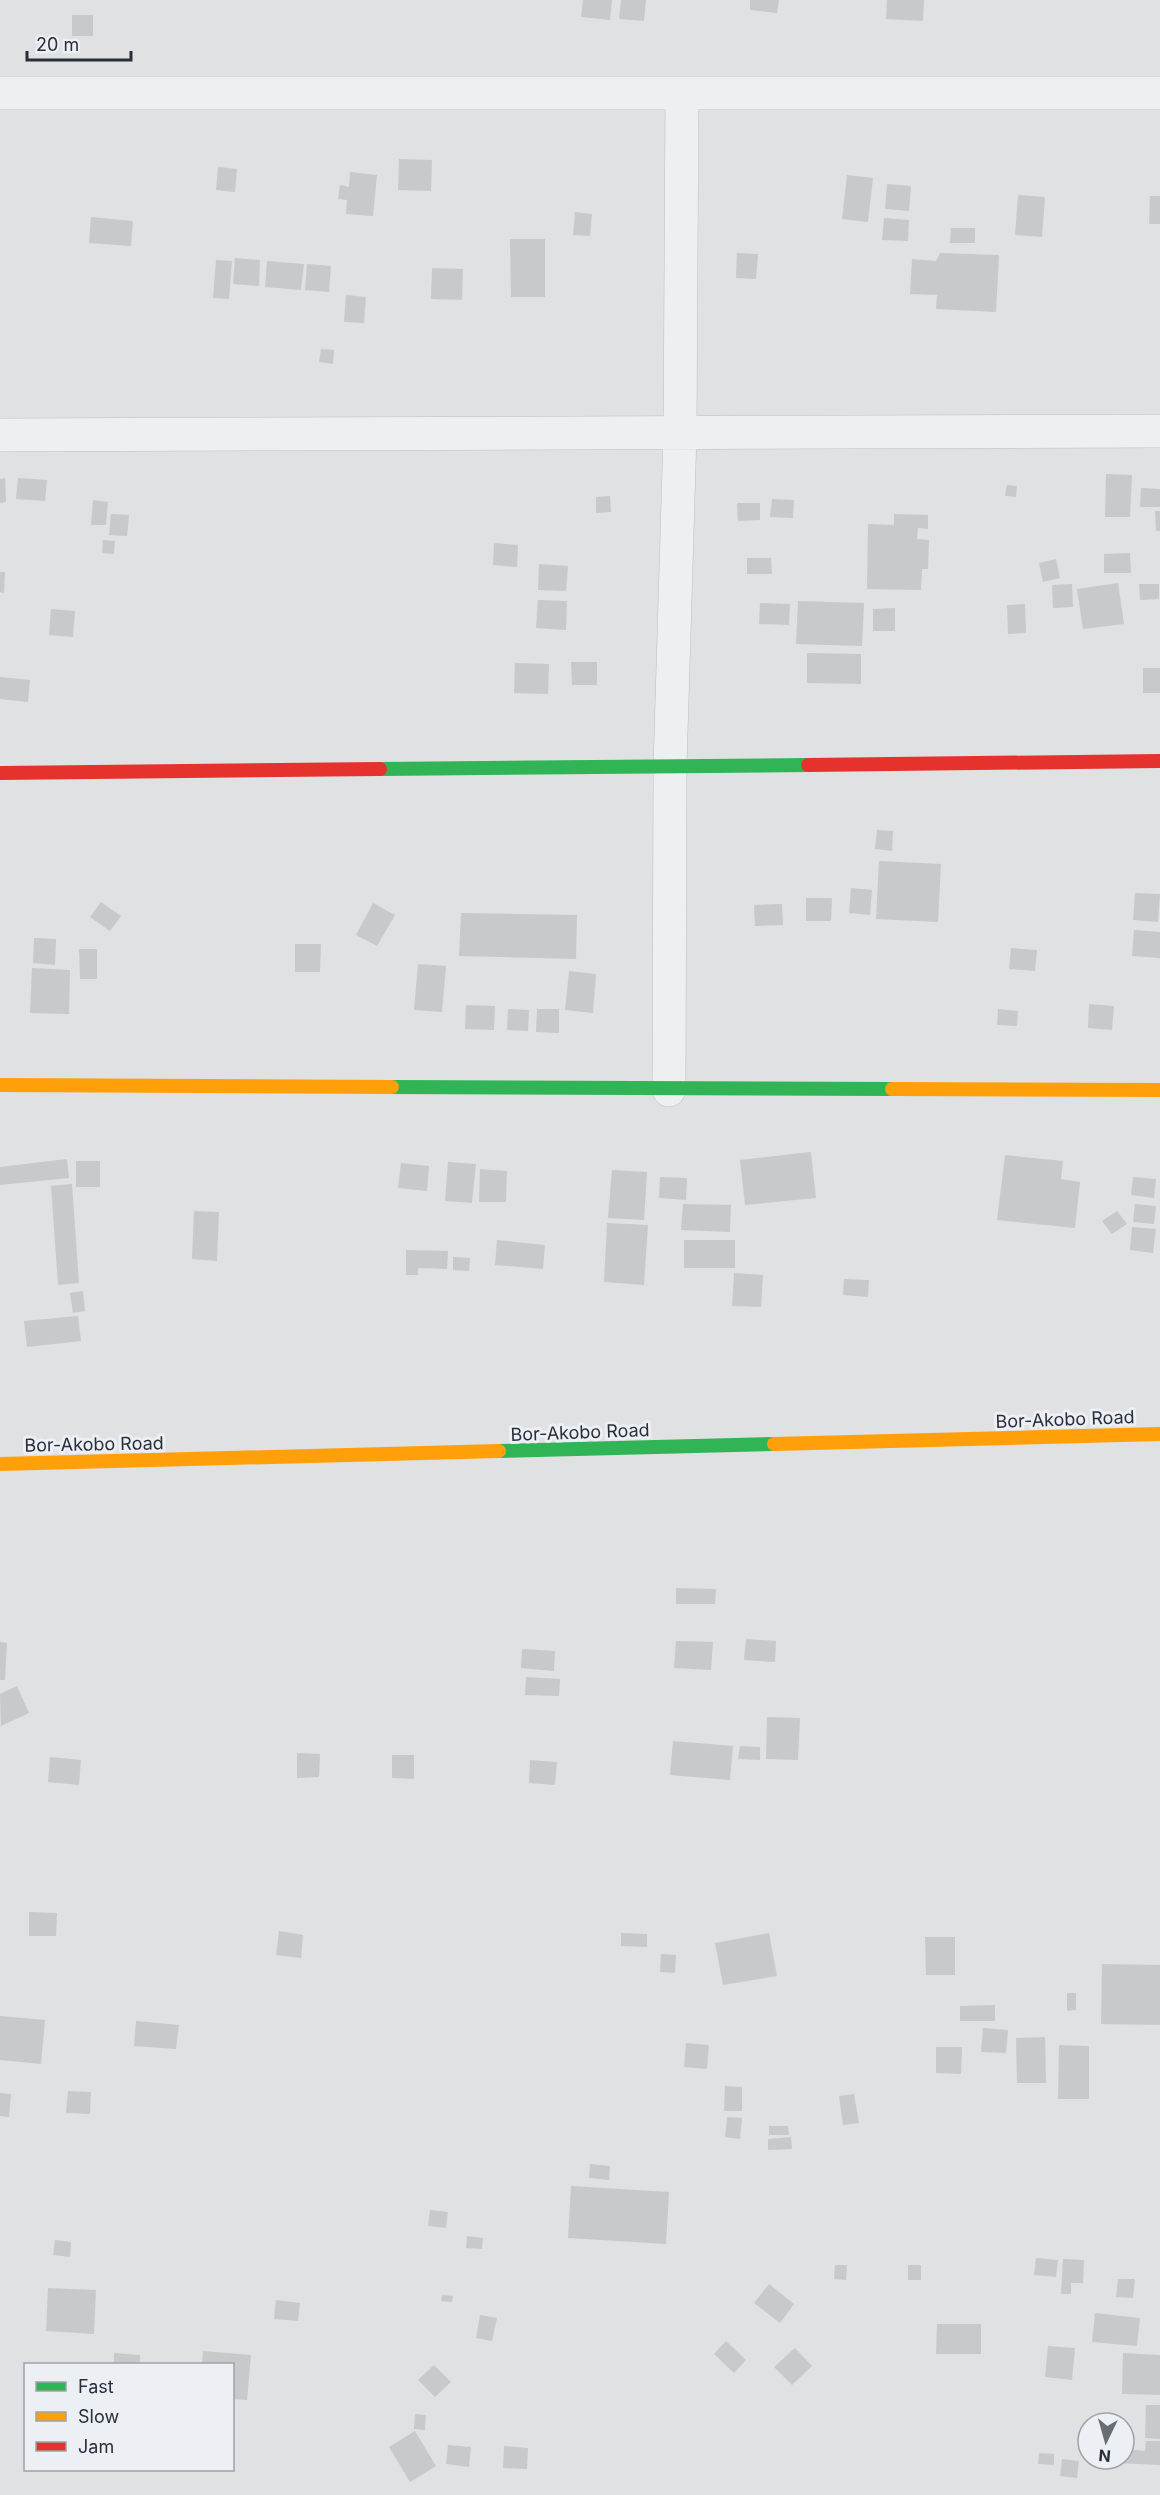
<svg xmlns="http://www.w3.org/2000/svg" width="1160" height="2495" font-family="Inter,sans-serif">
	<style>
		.building { fill: #c7c9cb }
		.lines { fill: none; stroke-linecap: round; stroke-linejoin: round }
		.street-casing { stroke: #bdbfc1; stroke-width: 34 }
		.street { stroke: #eeeff0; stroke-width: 33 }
		.fast { stroke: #30b455; stroke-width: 14 }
		.slow { stroke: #ff9f0a; stroke-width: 14 }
		.jam { stroke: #e5322d; stroke-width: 14 }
		.labels { text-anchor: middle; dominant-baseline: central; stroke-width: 6; stroke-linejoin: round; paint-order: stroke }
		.street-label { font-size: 18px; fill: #282e3a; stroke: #eceff3 }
	</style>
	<rect width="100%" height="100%" fill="#dfe1e3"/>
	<path class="building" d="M583 0H612L610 20 581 17Z
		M621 0H646L644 21 619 19Z
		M750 0H779L777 13 750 10Z
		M887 0H924L923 21 886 19Z
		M72 15H93V36H72Z
		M399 159 432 160 431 191 398 190Z
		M218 167 237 169 235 192 216 190Z
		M350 172 377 175 373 216 346 214 347 200 338 199 340 185 349 187Z
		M847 175 873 178 868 222 842 219Z
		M887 184 911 186 909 211 885 209Z
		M1018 195 1045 197 1042 237 1015 235Z
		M1150 196H1160V224H1149Z
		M575 212 592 214 590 236 573 235Z
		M91 217 133 221 131 246 89 243Z
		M884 218 909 220 908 241 882 240Z
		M951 228H975V243H950Z
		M510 239H545V297H511Z
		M737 253 758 254 756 279 736 278Z
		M940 253 999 255 996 312 936 309 937 295 910 294 912 259 936 261Z
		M235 258 260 260 259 286 233 284Z
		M216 260 232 261 229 299 213 298Z
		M267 261 304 264 301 290 265 287Z
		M307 264 331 266 329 292 305 290Z
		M432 268 463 269 462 300 431 299Z
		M346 295 366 297 364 323 344 322Z
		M321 349 334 350 333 364 319 362Z
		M1106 474 1132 475 1130 517H1105Z
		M5 478 6 502 0 503V479Z
		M18 478 47 480 45 501 16 499Z
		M1007 485 1017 486 1016 497 1005 496Z
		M1141 488 1160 489V507H1140Z
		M610 496 611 512 596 513V497Z
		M772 499 794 500 793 518 770 517Z
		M93 500 108 502 106 525H91Z
		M737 503H760V520L738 521Z
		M1155 511H1160V531H1156Z
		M111 514 129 515 127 536 109 535Z
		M894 514 928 515V529L918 528 917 539 929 540 928 569H922L921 590 867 589 868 524 894 525Z
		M103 540 115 541 114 554 102 553Z
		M494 543 518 545 517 567 493 565Z
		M1130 553 1131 573H1104V554Z
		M747 558H771L772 574H747Z
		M1056 559 1060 578 1043 582 1039 563Z
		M539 564 568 566 566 591 538 590Z
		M0 572H5L4 593 0 592Z
		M1118 583 1124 624 1083 629 1077 589Z
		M1072 584 1073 607 1053 608 1052 585Z
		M1139 584H1159V599L1140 600Z
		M538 600 567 601 566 630 536 628Z
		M798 601 864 603 862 646 796 644Z
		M760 603 790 604 789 625 759 624Z
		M1025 604 1026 633 1008 634 1007 605Z
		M895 608V631H873V609Z
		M51 609 75 611 73 637 49 635Z
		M807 653 861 654V684L807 683Z
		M571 662H597V685H572Z
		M515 663 549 664 548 694 514 693Z
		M1143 668H1160V693H1143Z
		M0 677 30 680 28 702 0 699Z
		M877 830 893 831 892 851 875 849Z
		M879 861 941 864 938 922 876 919Z
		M851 888 872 890 870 915 849 913Z
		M1135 893 1160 894 1158 922 1133 920Z
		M806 898H832L831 921H806Z
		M101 902 121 916 110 931 90 917Z
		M373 903 395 915 377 946 356 935Z
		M782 904 783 925 755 926 754 905Z
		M461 913 577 915 576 959 459 956Z
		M1134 930 1160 932V958L1132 956Z
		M34 938 56 939 55 965 33 963Z
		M295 944H321L320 972H295Z
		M1011 948 1037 950 1035 971 1009 969Z
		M79 949H97V979H80Z
		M418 964 446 966 442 1012 414 1010Z
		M32 968 70 970 69 1014 30 1013Z
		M569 971 596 974 593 1013 565 1010Z
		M1089 1004 1114 1006 1112 1030 1088 1028Z
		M466 1005 495 1006 494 1030 465 1029Z
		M508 1009 529 1010 528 1031 507 1030Z
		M537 1009H559V1033L536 1032Z
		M998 1009 1018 1011 1017 1026 997 1025Z
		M811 1152 816 1198 745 1205 740 1160Z
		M1005 1155 1063 1161 1061 1179 1080 1182 1075 1228 997 1220Z
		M67 1159 69 1178 0 1185V1167Z
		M76 1161H100V1187H76Z
		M448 1162 476 1164 472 1203 445 1201Z
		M401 1163 429 1166 427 1191 398 1188Z
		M480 1169 507 1171 506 1202H479Z
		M612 1170 647 1172 644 1220 608 1218Z
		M660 1177 687 1178 686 1200 659 1198Z
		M1133 1177 1156 1179 1154 1198 1131 1195Z
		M72 1184 79 1283 58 1285 51 1186Z
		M683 1204 731 1205 730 1232 681 1230Z
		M1135 1204 1156 1206 1154 1224 1133 1222Z
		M194 1211 219 1212 217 1261 192 1259Z
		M1117 1211 1127 1224 1112 1234 1102 1221Z
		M607 1223 648 1225 644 1285 604 1282Z
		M1132 1227 1156 1229 1153 1253 1130 1250Z
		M497 1240 545 1245 543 1269 495 1265Z
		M684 1240H735V1268H684Z
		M406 1250 448 1251 447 1269 418 1268V1275H406Z
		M453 1257 470 1258 469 1271 453 1270Z
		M734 1273 763 1275 761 1307 732 1306Z
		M844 1279 869 1280 868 1297 843 1295Z
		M83 1291 85 1311 73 1313 70 1293Z
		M78 1316 81 1341 27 1347 24 1321Z
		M676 1588 716 1589 715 1604H676Z
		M746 1639 776 1641 775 1662 744 1660Z
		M676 1641 713 1642 711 1670 674 1668Z
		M0 1642 7 1643 5 1680H0Z
		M522 1649 555 1651 554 1671 521 1668Z
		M526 1677 560 1679 559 1696 525 1695Z
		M17 1686 29 1713 1 1726 0 1694Z
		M767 1717 800 1718 798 1760 766 1759Z
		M673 1741 733 1746 730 1780 670 1775Z
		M740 1746 760 1747V1760L738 1759Z
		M297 1753 320 1754 319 1777 297 1778Z
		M392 1755H414V1779L392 1778Z
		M50 1757 81 1760 79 1785 48 1782Z
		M530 1760 557 1762 555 1785 529 1783Z
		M29 1912 57 1913 56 1936H29Z
		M279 1931 303 1935 301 1958 276 1955Z
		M621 1933 647 1934V1947L621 1946Z
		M769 1933 777 1976 723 1985 715 1943Z
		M925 1937H955V1975H926Z
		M661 1954 676 1955 675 1973 660 1972Z
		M1102 1964 1160 1965V2025L1101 2024Z
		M1067 1993H1076V2010L1067 2011Z
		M995 2005V2021H960V2006Z
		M0 2016 45 2020 41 2064 0 2060Z
		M136 2021 179 2025 176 2049 134 2046Z
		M983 2028 1008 2030 1006 2053 981 2052Z
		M1045 2037 1046 2083H1017L1016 2038Z
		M686 2043 709 2045 707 2069 684 2067Z
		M1059 2045 1089 2046V2099H1058Z
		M936 2047H962L961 2074 936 2073Z
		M725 2086 742 2087V2111H724Z
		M68 2091 91 2092 90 2114 66 2113Z
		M0 2093 11 2094 9 2117 0 2116Z
		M854 2094 859 2123 843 2125 839 2096Z
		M727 2117 742 2118 740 2139 725 2137Z
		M769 2126H788L789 2135H769Z
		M791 2137 792 2149 768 2150V2139Z
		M590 2164 610 2166 609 2180 589 2178Z
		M571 2186 669 2192 666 2244 568 2238Z
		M430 2210 448 2212 446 2228 428 2226Z
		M467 2236 483 2238 482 2249 466 2248Z
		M55 2240 71 2242 70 2257 53 2255Z
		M1036 2258 1058 2260 1056 2277 1034 2275Z
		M1063 2259 1084 2260 1083 2283H1071V2294H1061Z
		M835 2265H847L846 2280 834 2279Z
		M908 2265H921V2280H908Z
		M1118 2279H1135L1133 2298 1116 2297Z
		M769 2284 794 2304 780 2323 754 2303Z
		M48 2288 96 2290 94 2334 46 2331Z
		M442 2295 453 2296 452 2302 441 2301Z
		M276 2300 300 2303 298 2321 274 2319Z
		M1095 2313 1140 2318 1137 2346 1092 2342Z
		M480 2315 497 2318 492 2341 476 2338Z
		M937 2324H981V2354H936Z
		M726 2341 746 2360 734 2373 714 2354Z
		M1048 2346 1075 2348 1072 2380 1045 2377Z
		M795 2348 812 2366 792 2385 774 2367Z
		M203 2351 251 2355 247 2400 232 2399V2364H202Z
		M114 2353 140 2355V2364H114Z
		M1123 2353 1160 2355V2395L1122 2394Z
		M434 2365 451 2382 435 2397 418 2380Z
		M1146 2405H1160V2439L1145 2438Z
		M415 2414 426 2415 425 2430 414 2429Z
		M415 2431 436 2466 410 2482 389 2447Z
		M1146 2441H1160V2465L1116 2463V2459H1124V2449L1145 2451Z
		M448 2445 471 2447 469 2467 446 2464Z
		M504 2446 528 2448 527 2469 503 2468Z
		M1039 2453 1054 2454V2465L1038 2464Z
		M1062 2459 1079 2461 1077 2478 1060 2476Z"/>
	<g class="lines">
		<defs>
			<path id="street" d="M0 93H1160
				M0 435 1160 431
				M669 1090 670 767 680 434 682 93"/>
		</defs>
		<use href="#street" class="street-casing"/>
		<use href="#street" class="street"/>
		<path class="fast" d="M380 769 808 765
			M392 1087 892 1089
			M499 1451 774 1444"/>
		<path class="slow" d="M0 1085 392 1087
			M892 1089 1160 1090
			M774 1444 1160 1434
			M0 1464 499 1451"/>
		<path class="jam" d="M808 765 1160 761
			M0 773 380 769"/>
	</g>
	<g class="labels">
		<g class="street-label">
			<text transform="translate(1065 1419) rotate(-2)">Bor-Akobo Road</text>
			<text transform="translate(580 1432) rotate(-2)">Bor-Akobo Road</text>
			<text transform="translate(94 1444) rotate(-1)">Bor-Akobo Road</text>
		</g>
	</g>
	<rect x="24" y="2363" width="210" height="108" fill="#eceff3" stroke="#9ea2a9" stroke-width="1.5"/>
	<rect x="36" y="2382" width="30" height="9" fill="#30b455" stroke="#9ea2a9" stroke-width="1.5"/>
	<text x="78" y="2393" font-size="18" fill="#282e3a">Fast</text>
	<rect x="36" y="2412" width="30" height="9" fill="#ff9f0a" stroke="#9ea2a9" stroke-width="1.5"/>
	<text x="78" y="2423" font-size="18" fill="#282e3a">Slow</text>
	<rect x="36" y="2442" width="30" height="9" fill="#e5322d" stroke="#9ea2a9" stroke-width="1.5"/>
	<text x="78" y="2453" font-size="18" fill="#282e3a">Jam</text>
	<g transform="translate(1106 2441) rotate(185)"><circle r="28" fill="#eceff3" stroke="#9ea2a9" stroke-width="1.5"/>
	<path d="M0-4.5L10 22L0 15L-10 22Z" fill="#686d75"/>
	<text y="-9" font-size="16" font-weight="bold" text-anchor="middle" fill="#282e3a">N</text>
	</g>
	<path d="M27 51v9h104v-9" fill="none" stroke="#282e3a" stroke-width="3"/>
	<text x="36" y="51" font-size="18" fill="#282e3a" stroke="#eceff3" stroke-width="4.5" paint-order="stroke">20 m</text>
</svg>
